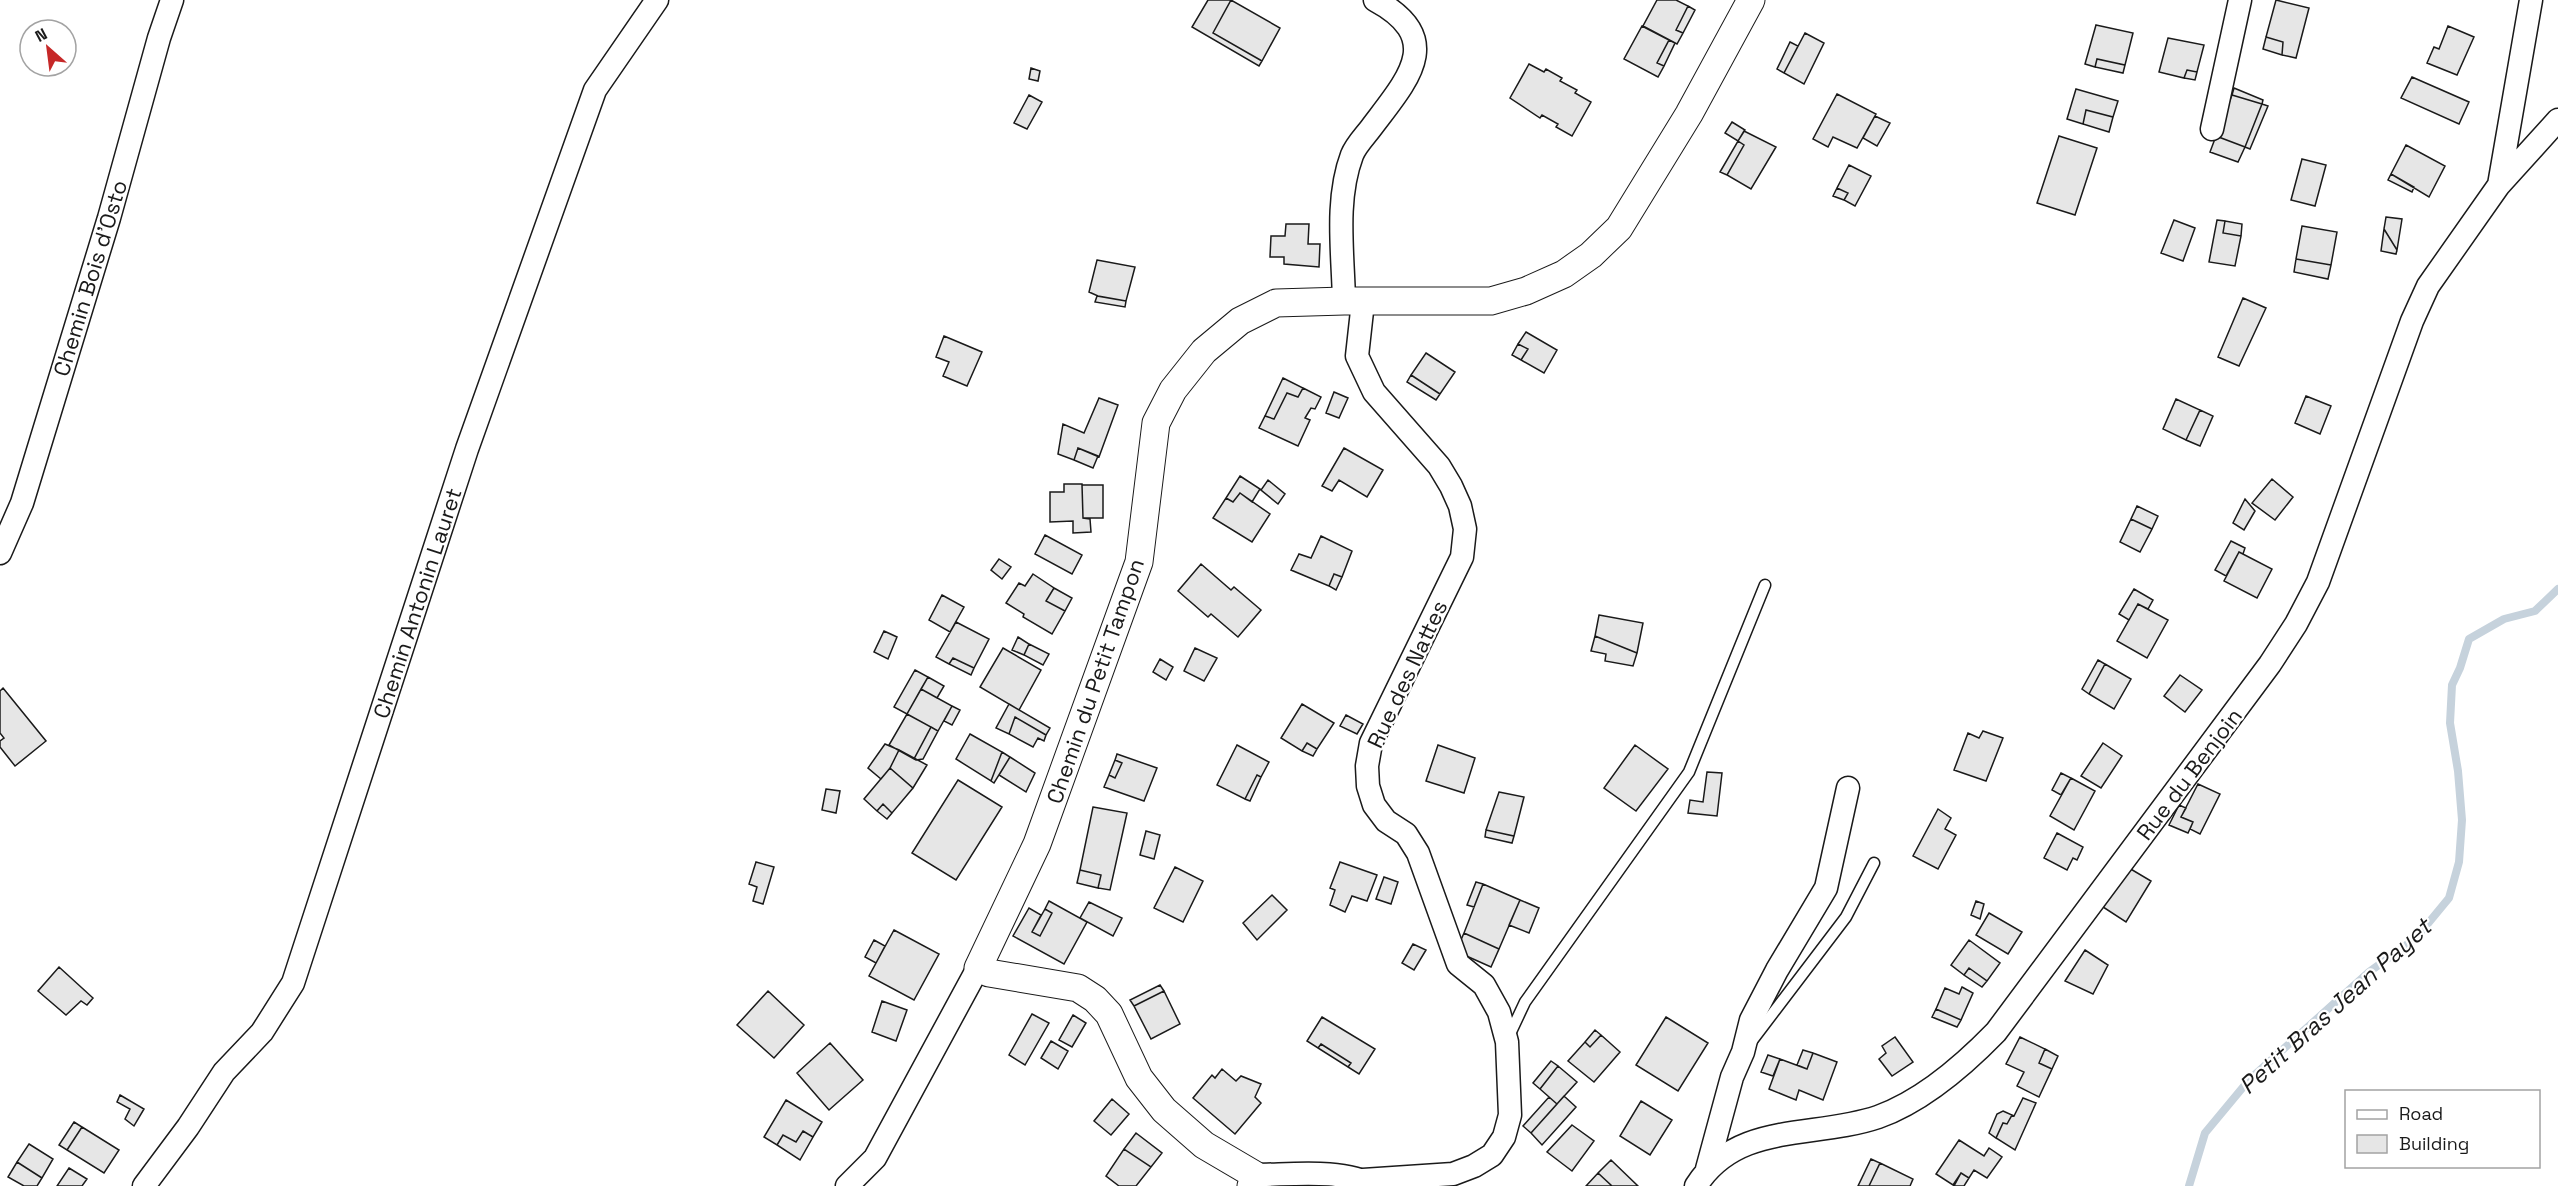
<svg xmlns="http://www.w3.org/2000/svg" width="2558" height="1186" font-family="'Space Grotesk',sans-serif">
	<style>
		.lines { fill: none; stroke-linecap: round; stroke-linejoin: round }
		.stream { stroke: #c6d2dc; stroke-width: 8 }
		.building { fill: #e6e6e6; stroke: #1a1a1a; stroke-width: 1.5 }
		.service-casing { stroke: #1a1a1a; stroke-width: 13 }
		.minor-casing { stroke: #1a1a1a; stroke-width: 25 }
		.tertiary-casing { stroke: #1a1a1a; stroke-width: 29 }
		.service { stroke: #fff; stroke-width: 10 }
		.minor { stroke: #fff; stroke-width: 22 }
		.tertiary { stroke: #fff; stroke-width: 27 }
		.labels { text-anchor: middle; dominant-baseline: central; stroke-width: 4.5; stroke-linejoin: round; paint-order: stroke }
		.street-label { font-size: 22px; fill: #1a1a1a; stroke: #fff }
		.water-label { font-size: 24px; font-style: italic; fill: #1a1a1a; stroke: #fff }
	</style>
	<rect width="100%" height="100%" fill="#fff"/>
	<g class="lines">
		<path class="stream" d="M2189 1186 2205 1133 2249 1080 2369 972 2416 938 2449 898 2459 862 2462 820 2458 771 2450 723 2452 685 2460 668 2469 639 2504 619 2535 611 2558 589"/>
	</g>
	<path class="building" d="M1208 0H1231L1213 33 1262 61 1259 66 1192 27Z
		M1231 0 1280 28 1262 61 1213 33Z
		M1657 0H1676L1688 6 1676 30 1683 33 1677 44 1643 26Z
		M2276 0 2309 8 2296 58 2282 55 2283 42 2266 37Z
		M1688 6 1695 10 1683 33 1676 30Z
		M2096 25 2133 33 2125 65 2097 59 2095 67 2085 64Z
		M1642 26 1669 40 1657 63 1664 66 1658 77 1624 59Z
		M2448 26 2474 37 2457 75 2427 63 2434 47 2439 49Z
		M1805 33 1824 43 1804 84 1784 73Z
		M2266 37 2283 42 2282 55 2263 49Z
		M2168 38 2204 45 2197 72 2187 70 2184 78 2159 72Z
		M1669 40 1675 43 1664 66 1657 63Z
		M1790 42 1798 46 1784 73 1777 69Z
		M2097 59 2125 65 2123 73 2095 67Z
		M1529 64 1544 72 1546 69 1562 78 1560 81 1577 90 1575 93 1591 102 1572 136 1556 127 1558 124 1542 115 1540 118 1510 98Z
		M1031 68 1040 71 1038 81 1029 79Z
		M2187 70 2197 72 2195 80 2184 78Z
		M2412 77 2469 102 2459 124 2401 98Z
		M2234 88 2263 100 2262 104 2232 95Z
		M2076 89 2118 101 2113 117 2086 110 2083 124 2067 119Z
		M1837 94 1876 114 1857 148 1833 137 1828 147 1813 139Z
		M1029 95 1042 102 1027 129 1014 123Z
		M2232 95 2262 104 2245 147 2216 136Z
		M2262 104 2268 106 2250 149 2245 147Z
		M2086 110 2113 117 2109 132 2083 124Z
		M1875 116 1890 123 1877 146 1863 138Z
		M1732 122 1745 130 1738 141 1725 133Z
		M1744 131 1776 147 1751 189 1727 175 1744 145 1738 141Z
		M2059 136 2097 148 2075 215 2037 203Z
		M2216 136 2245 147 2238 162 2210 152Z
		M1738 141 1744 145 1727 175 1720 172Z
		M2406 145 2445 166 2429 197 2391 174Z
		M2302 159 2326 165 2315 206 2291 200Z
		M1849 165 1871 176 1855 206 1844 200 1848 193 1837 188Z
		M2391 174 2414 187 2412 192 2388 180Z
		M1837 188 1848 193 1844 200 1833 196Z
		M2386 217 2402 219 2397 250 2384 229Z
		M2174 220 2195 228 2183 261 2161 253Z
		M2217 220 2225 221 2223 233 2241 236 2235 266 2209 262Z
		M2225 221 2242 224 2241 236 2223 233Z
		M1286 224H1309L1308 244H1320L1319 267 1284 264V257H1270L1271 236H1285Z
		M2302 226 2337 232 2331 265 2296 259Z
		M2384 229 2397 250 2396 254 2381 251Z
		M2296 259 2331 265 2328 279 2294 272Z
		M1097 260 1135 267 1126 301 1098 296 1089 292Z
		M1097 296 1126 301 1125 307 1095 302Z
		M2243 298 2266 308 2239 366 2218 357Z
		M1526 332 1557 350 1544 373 1521 360 1528 349 1518 344Z
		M944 336 982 352 967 386 943 376 949 362 936 357Z
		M1518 344 1528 349 1521 360 1512 355Z
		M1426 353 1455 372 1440 394 1411 375Z
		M1411 375 1440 394 1436 400 1407 382Z
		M1283 378 1303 388 1298 397 1287 393 1274 419 1265 416Z
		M1303 388 1321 397 1315 409 1311 408 1305 418 1310 420 1298 446 1259 428 1265 416 1274 419 1287 393 1298 397Z
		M1334 392 1348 398 1339 418 1326 413Z
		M2306 396 2331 406 2320 434 2295 423Z
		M1099 398 1118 405 1099 457 1078 448 1074 460 1058 454 1063 424 1084 433Z
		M2176 399 2200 410 2186 440 2163 429Z
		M2200 410 2213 416 2200 446 2186 440Z
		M1078 448 1098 456 1093 468 1074 460Z
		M1344 448 1383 470 1367 497 1339 480 1332 491 1322 486Z
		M1240 476 1260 489 1252 502 1240 493 1233 502 1226 498Z
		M2272 479 2293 497 2275 520 2252 503Z
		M1268 480 1285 494 1278 504 1261 490Z
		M1064 484H1082L1083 518 1090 519 1091 532 1073 533V521L1050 522V492H1064Z
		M1082 485H1103V518H1083Z
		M1240 493 1270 514 1252 542 1213 518 1226 498 1233 502Z
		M2245 499 2255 511 2244 530 2233 523Z
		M2137 506 2158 516 2152 529 2131 519Z
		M2131 519 2152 529 2140 552 2120 542Z
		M1045 535 1082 555 1072 574 1035 554Z
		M1321 536 1352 551 1342 577 1334 574 1329 586 1291 570 1299 554 1311 558Z
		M2231 541 2245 548 2243 554 2239 552 2226 576 2215 570Z
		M2239 552 2272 569 2257 598 2224 581Z
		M999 559 1011 567 1002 579 991 570Z
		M1201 564 1231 590 1234 587 1261 610 1238 637 1211 614 1208 617 1178 591Z
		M1033 574 1054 588 1046 601 1065 611 1052 634 1023 617 1024 614 1006 603 1019 583 1025 586Z
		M1334 574 1342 577 1336 590 1329 586Z
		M1054 588 1072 598 1065 611 1046 601Z
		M2134 589 2153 600 2148 609 2138 604 2129 620 2119 614Z
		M942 595 964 607 950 632 929 620Z
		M2138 604 2168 620 2147 658 2117 641Z
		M1599 615 1643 623 1637 653 1595 636Z
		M956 622 989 639 974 668 953 658 949 664 936 657Z
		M884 631 897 637 888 659 874 652Z
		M1595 636 1637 653 1633 666 1605 661 1606 654 1591 651Z
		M1018 637 1029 644 1024 655 1012 650Z
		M1029 644 1049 654 1043 665 1024 655Z
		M1003 648 1041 670 1019 710 980 687Z
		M1195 648 1217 658 1204 681 1184 671Z
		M953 658 974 668 971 675 949 664Z
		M1160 659 1173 667 1166 680 1153 672Z
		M2098 660 2105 664 2089 694 2082 689Z
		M2105 664 2131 679 2114 709 2089 694Z
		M915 670 928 677 907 714 894 707Z
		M2180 675 2202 690 2185 712 2164 696Z
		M928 677 944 686 937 698 921 689Z
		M3 688 46 741 15 766 0 747V741L4 738 0 733V691Z
		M921 689 952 706 938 731 907 714Z
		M1009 704 1050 728 1046 735 1015 717 1009 734 996 728Z
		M1302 704 1334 723 1317 749 1307 743 1302 751 1281 738Z
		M952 706 960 710 952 725 944 721Z
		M907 714 931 727 914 759 889 745Z
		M1346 715 1363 724 1357 734 1340 726Z
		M1015 717 1046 735 1044 741 1038 738 1033 747 1009 734Z
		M931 727 938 731 923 759 916 760 914 759Z
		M1983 731 2003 738 1986 781 1954 770 1968 733 1979 738Z
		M970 734 1002 752 991 781 956 759Z
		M1307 743 1317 749 1313 756 1302 751Z
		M2103 743 2122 756 2101 788 2081 776Z
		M885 744 899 750 890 768 881 779 868 768Z
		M1237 745 1269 762 1261 777 1257 775 1245 799 1217 785Z
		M1438 745 1475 758 1464 793 1426 781Z
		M1635 745 1668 769 1636 811 1604 788Z
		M899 750 927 765 913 788 890 768Z
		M1002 752 1010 757 994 783 991 781Z
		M1117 754 1157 768 1144 801 1104 787 1109 775 1115 778 1122 763 1115 760Z
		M1010 757 1035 773 1026 792 999 775Z
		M1115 760 1122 763 1115 778 1109 775Z
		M890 768 913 788 892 813 883 804 877 811 864 799Z
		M1707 772 1722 773 1717 816 1688 813 1690 800 1703 802Z
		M2061 773 2071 778 2061 795 2052 790Z
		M1257 775 1261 777 1250 801 1245 799Z
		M2071 778 2095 791 2074 830 2050 816Z
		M958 780 1002 807 956 880 912 853Z
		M2198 784 2220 794 2200 834 2190 829 2193 822 2181 817Z
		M826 789 840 791 836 813 822 810Z
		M1499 792 1524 797 1514 836 1486 830Z
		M883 804 892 813 887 819 877 811Z
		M2179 805 2186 808 2181 817 2193 822 2188 833 2169 825Z
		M1093 807 1127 813 1110 890 1098 888 1101 875 1080 870Z
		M1938 809 1951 818 1945 829 1956 835 1938 869 1913 856Z
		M1486 830 1514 836 1512 843 1485 837Z
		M1146 831 1160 835 1154 859 1140 855Z
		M2057 833 2083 847 2077 860 2073 858 2067 870 2044 858Z
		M756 862 774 867 763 904 753 901 757 887 749 884Z
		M1340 862 1377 875 1367 901 1352 896 1345 912 1330 905 1335 890 1330 888Z
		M1175 867 1203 881 1183 922 1154 908Z
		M2129 868 2151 881 2126 922 2103 907Z
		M1080 870 1101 875 1098 888 1077 883Z
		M1384 877 1398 882 1391 904 1376 899Z
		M1476 882 1483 884 1474 907 1467 905Z
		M1483 884 1520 900 1499 949 1464 933Z
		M1272 895 1287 910 1257 940 1243 923Z
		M1520 900 1539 908 1529 933 1509 925Z
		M1049 901 1087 922 1064 964 1013 936 1029 908 1041 915 1032 932 1040 936 1052 913 1045 909Z
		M1976 901 1984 904 1980 919 1971 915Z
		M1089 902 1122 918 1113 936 1080 918Z
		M1045 909 1052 913 1040 936 1032 932Z
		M1989 913 2022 932 2008 954 1976 935Z
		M894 930 939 954 914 1000 869 976Z
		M1464 933 1499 949 1491 967 1462 954 1457 949Z
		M874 940 885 946 876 963 865 957Z
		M1969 940 2000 963 1987 981 1969 968 1964 975 1951 965Z
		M1413 944 1426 950 1414 970 1402 963Z
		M2085 950 2108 965 2093 994 2065 981Z
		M59 967 93 998 87 1005 81 1001 66 1015 38 991Z
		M1969 968 1987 981 1982 987 1964 975Z
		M1160 985 1164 991 1134 1006 1130 1000Z
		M1962 987 1973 993 1961 1020 1936 1009 1945 988 1959 994Z
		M768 991 804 1025 774 1058 737 1025Z
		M1164 991 1180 1024 1151 1039 1134 1006Z
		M882 1001 907 1010 896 1041 872 1032Z
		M1936 1009 1961 1020 1957 1027 1932 1017Z
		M1032 1014 1049 1023 1025 1065 1009 1055Z
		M1073 1015 1086 1023 1072 1047 1059 1040Z
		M1322 1017 1375 1049 1359 1074 1348 1067 1351 1063 1321 1044 1318 1048 1307 1041Z
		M1666 1017 1708 1043 1678 1091 1636 1065Z
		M1595 1030 1601 1035 1590 1047 1585 1042Z
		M1601 1035 1620 1052 1594 1082 1568 1061 1585 1042 1590 1047Z
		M1895 1037 1913 1062 1892 1076 1879 1059 1886 1053 1882 1046Z
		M2020 1037 2045 1049 2039 1063 2052 1069 2039 1097 2017 1086 2024 1072 2006 1064Z
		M1051 1041 1068 1051 1058 1069 1041 1058Z
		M830 1043 863 1080 829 1110 797 1073Z
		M1321 1044 1351 1063 1348 1067 1318 1048Z
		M2045 1049 2058 1056 2052 1069 2039 1063Z
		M1803 1050 1813 1053 1807 1069 1797 1065Z
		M1813 1053 1837 1062 1823 1100 1799 1090 1796 1100 1769 1089 1780 1059 1807 1069Z
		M1768 1055 1780 1059 1773 1076 1761 1072Z
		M1551 1061 1558 1066 1540 1089 1533 1083Z
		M1558 1066 1577 1082 1557 1104 1540 1089Z
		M1222 1069 1236 1081 1241 1076 1261 1084 1255 1097 1261 1103 1235 1134 1193 1098 1212 1075 1215 1078Z
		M120 1095 144 1109 134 1126 125 1119 130 1109 117 1102Z
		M1564 1096 1576 1107 1542 1145 1531 1133Z
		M1549 1097 1557 1104 1531 1133 1523 1126Z
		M2023 1098 2036 1103 2015 1150 1996 1138 2003 1123 2007 1124 2012 1115 2014 1116Z
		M1112 1099 1129 1114 1111 1135 1094 1121Z
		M786 1100 822 1122 813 1137 803 1131 796 1142 783 1135 777 1145 764 1137Z
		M1641 1101 1672 1120 1650 1155 1620 1136Z
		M2003 1111 2012 1115 2007 1124 2003 1123 1996 1138 1989 1133 1997 1114Z
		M74 1122 82 1127 67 1150 59 1145Z
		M1572 1125 1594 1141 1572 1171 1547 1152Z
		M82 1127 119 1150 104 1173 67 1150Z
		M803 1131 813 1137 800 1160 777 1145 783 1135 796 1142Z
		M1136 1133 1162 1153 1151 1167 1124 1149Z
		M1959 1140 1984 1156 1989 1148 2002 1157 1987 1178 1974 1170 1969 1178 1961 1173 1953 1185 1936 1174Z
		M29 1144 53 1159 42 1178 17 1162Z
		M1124 1149 1151 1167 1136 1186H1119L1106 1176Z
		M1871 1159 1880 1163 1869 1186H1858Z
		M1611 1160 1638 1186H1612L1598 1173Z
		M17 1162 42 1178 37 1186H24L8 1177Z
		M1880 1163 1913 1179 1910 1186H1869Z
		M69 1168 87 1179 82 1186H57Z
		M1598 1173 1612 1186H1586Z
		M1961 1173 1969 1178 1964 1186H1954Z"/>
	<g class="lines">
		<defs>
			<path id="service" d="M1509 1036 1525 1002 1689 772 1765 585
				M1751 1042 1846 917 1874 863"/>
			<path id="minor" d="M2212 129 2240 0
				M2499 185 2531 0
				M1344 301C1343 253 1335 200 1352 155 1356 145 1365 136 1371 128 1407 80 1447 39 1375 0
				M1363 302 1357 356 1374 392 1439 466 1451 486 1460 506 1465 529 1462 557 1371 743 1367 766 1368 786 1374 805 1386 821 1406 834 1418 853 1458 964 1484 985 1499 1012 1507 1042 1510 1115 1504 1137 1492 1155 1474 1166 1453 1174 1363 1180
				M0 553 22 503 109 218 159 38 172 0
				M1707 1169 1732 1077 1743 1052 1751 1020 1777 970 1826 888 1848 788
				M1255 1175C1290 1175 1343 1168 1374 1186
				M144 1186 188 1127 224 1072 262 1032 293 983 467 449 595 90 657 0
				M847 1186 875 1158 978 968
				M1696 1186C1737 1121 1813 1139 1878 1117 1923 1101 1963 1066 1996 1032L2270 664 2296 624 2318 582 2412 321 2428 286 2499 185 2558 120"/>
			<path id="tertiary" d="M1251 1186 1255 1175 1204 1145 1164 1110 1139 1078 1109 1014 1095 999 1078 988 989 973 978 968 1037 844 1139 562 1156 423 1173 390 1204 351 1240 321 1276 303 1344 301H1491L1526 291 1564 274 1591 255 1619 228 1689 114 1751 0"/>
		</defs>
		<use href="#service" class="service-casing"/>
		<use href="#minor" class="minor-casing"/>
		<use href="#tertiary" class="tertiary-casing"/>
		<use href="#service" class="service"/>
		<use href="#minor" class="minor"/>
		<use href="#tertiary" class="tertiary"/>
	</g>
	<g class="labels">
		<g class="street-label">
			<text transform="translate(90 278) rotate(-73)">Chemin Bois d'Osto</text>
			<text transform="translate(417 603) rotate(-72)">Chemin Antonin Lauret</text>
			<text transform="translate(1407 674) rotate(-65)">Rue des Nattes</text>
			<text transform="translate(1095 681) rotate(-71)">Chemin du Petit Tampon</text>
			<text transform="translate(2189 774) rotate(-53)">Rue du Benjoin</text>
		</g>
		<g class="water-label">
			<text transform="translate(2335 1006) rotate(-42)">Petit Bras Jean Payet</text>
		</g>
	</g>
	<rect x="2345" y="1090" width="195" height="78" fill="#ffffff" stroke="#a3a3a3" stroke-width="1.5"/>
	<rect x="2357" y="1110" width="30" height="9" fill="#ffffff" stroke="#a3a3a3" stroke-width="1.5"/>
	<text x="2399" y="1120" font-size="18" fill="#1a1a1a">Road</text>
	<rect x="2357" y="1135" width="30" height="18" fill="#e6e6e6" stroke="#a3a3a3" stroke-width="1.5"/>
	<text x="2399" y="1150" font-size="18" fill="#1a1a1a">Building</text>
	<g transform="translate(48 48) rotate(332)"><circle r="28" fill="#ffffff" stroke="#a3a3a3" stroke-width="1.5"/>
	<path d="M0-4.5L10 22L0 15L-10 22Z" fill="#c62828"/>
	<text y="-9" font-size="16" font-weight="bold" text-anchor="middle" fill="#1a1a1a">N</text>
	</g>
</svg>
